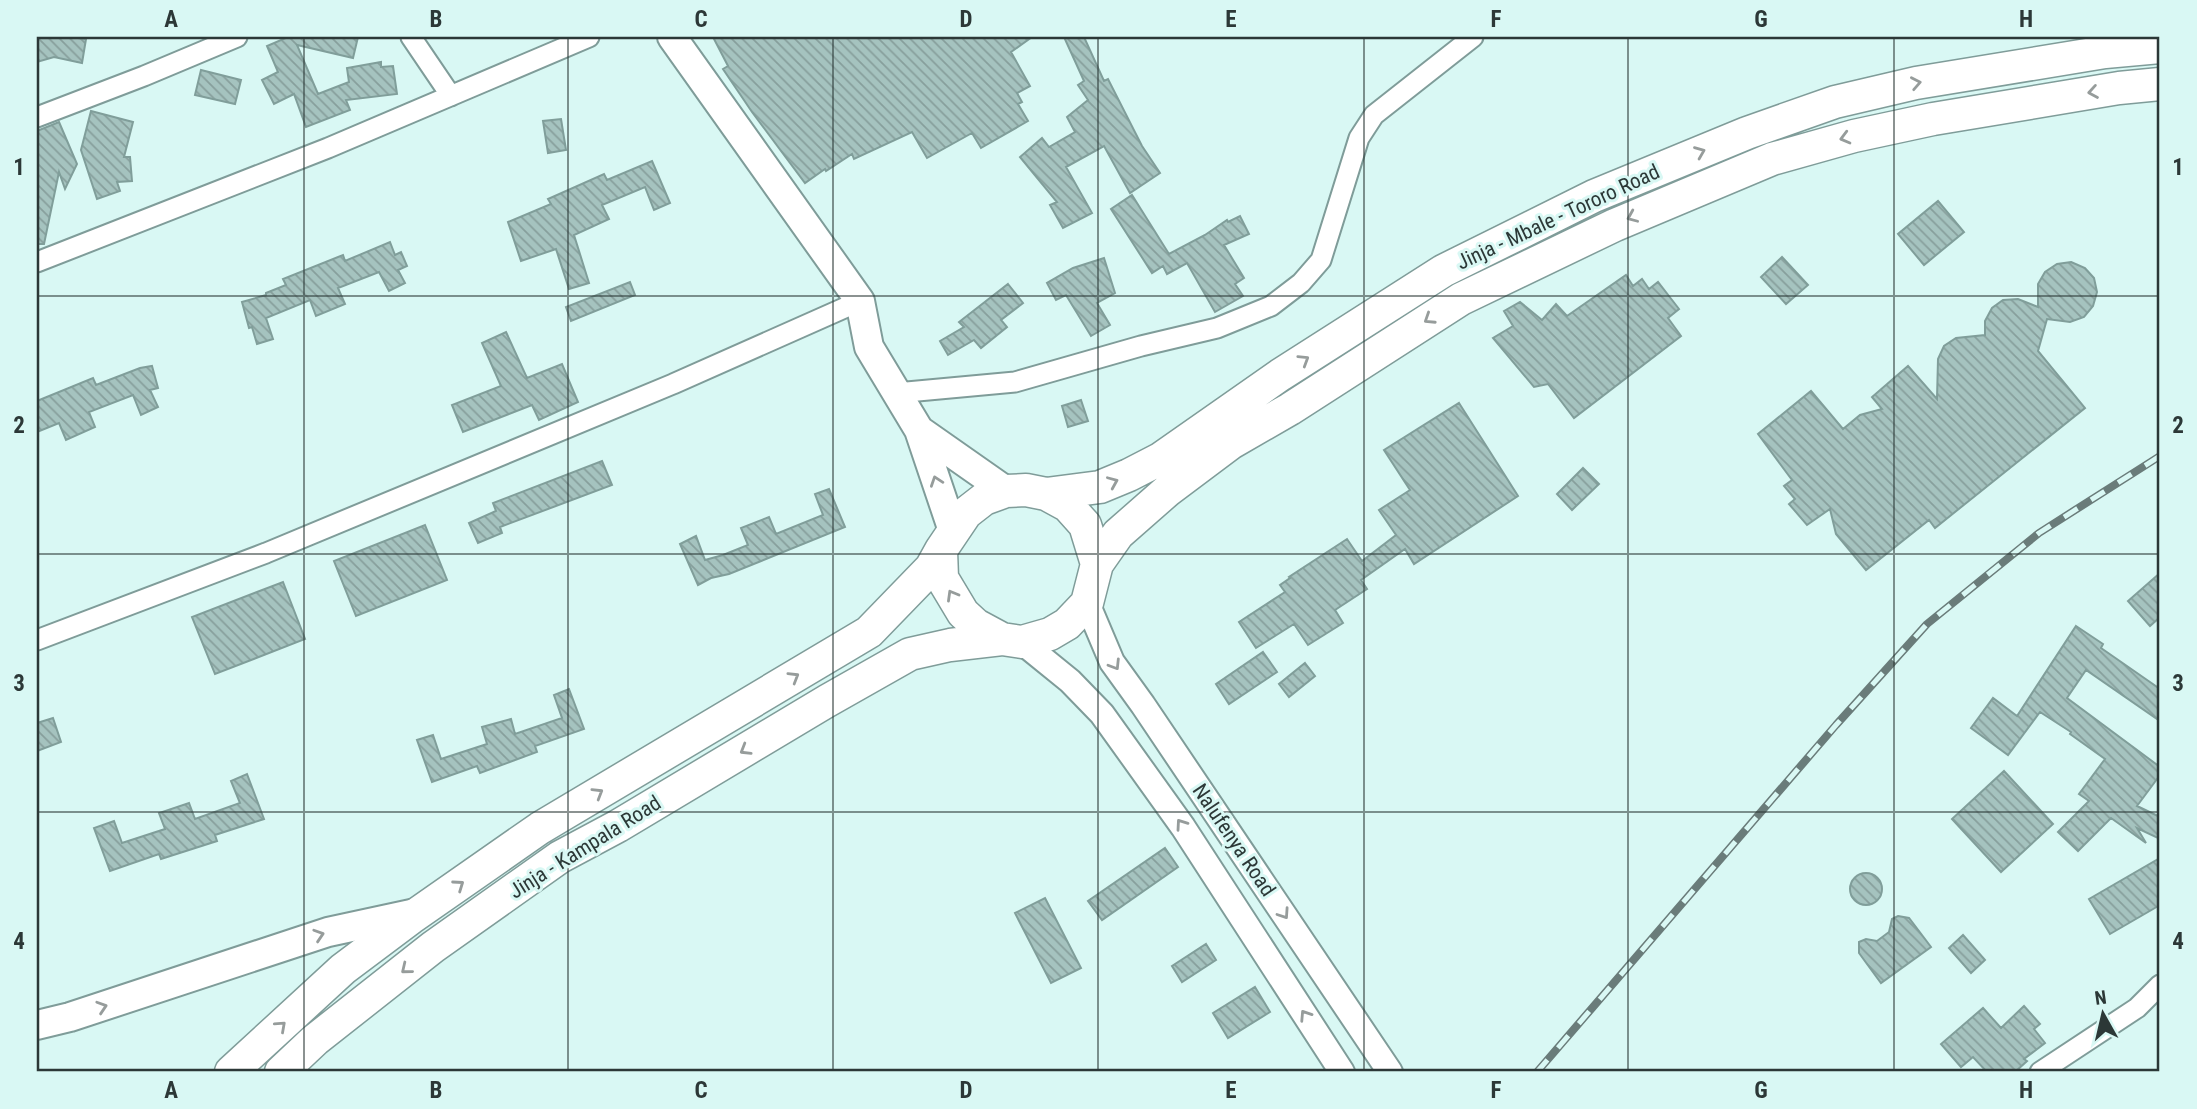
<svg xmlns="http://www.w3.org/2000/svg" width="2197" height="1109" font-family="'Roboto Condensed',sans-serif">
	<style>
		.building { fill: url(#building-back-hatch); stroke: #809e9a; stroke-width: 2 }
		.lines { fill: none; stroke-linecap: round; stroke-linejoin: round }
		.minor-casing { stroke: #7f9c99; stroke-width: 23 }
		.tertiary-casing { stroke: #7f9c99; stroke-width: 28 }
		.secondary-casing { stroke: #7f9c99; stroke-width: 32 }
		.trunk-casing { stroke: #7f9c99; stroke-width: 35 }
		.minor { stroke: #fff; stroke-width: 19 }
		.tertiary { stroke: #fff; stroke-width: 24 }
		.secondary { stroke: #fff; stroke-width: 28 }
		.trunk { stroke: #fff; stroke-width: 32 }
		.rail-casing { stroke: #6a7c7a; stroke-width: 8 }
		.rail { stroke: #d9f8f4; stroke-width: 5; stroke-dasharray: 16; stroke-linecap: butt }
		.oneway { stroke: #969c9b }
		.grid { fill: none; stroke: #2c3837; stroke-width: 2; stroke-opacity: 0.55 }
		.labels { text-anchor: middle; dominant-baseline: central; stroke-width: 6; stroke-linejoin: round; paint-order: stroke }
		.street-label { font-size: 21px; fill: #2c3837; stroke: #d9f8f4 }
		.neatline { fill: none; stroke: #2c3837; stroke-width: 2.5 }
		.grid-label { font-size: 23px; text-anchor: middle; font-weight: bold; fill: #2c3837 }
	</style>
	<defs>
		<pattern id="building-back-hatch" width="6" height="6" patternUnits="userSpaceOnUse" patternTransform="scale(1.75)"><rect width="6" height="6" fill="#a5c3bf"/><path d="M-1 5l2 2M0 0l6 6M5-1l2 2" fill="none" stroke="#879f9c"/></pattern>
	</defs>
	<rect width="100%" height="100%" fill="#d9f8f4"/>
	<path class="building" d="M37 37H69L86 39 82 63 54 57 37 62Z
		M288 37H358L353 58 297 45 318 94 349 82 347 68 381 62V67L393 66 397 94 346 100 350 110 306 127 294 94 274 104 262 80 278 72 267 46Z
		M713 37H1032L1011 52 1030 86 1017 93 1022 102 1018 104 1028 121 981 148 972 133 927 158 912 132 854 159 852 154 826 171 825 169 805 183 752 112 723 69 728 66Z
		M1064 37H1084L1104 81 1108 79 1142 146 1160 173 1130 193 1104 146 1066 167 1092 213 1063 228 1050 205 1057 202 1020 157 1042 138 1049 147 1075 132 1067 117 1088 100 1078 85 1084 81Z
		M201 70 241 80 235 104 195 95Z
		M91 111 133 122 124 157H130L132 181 117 182 120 191 97 199 81 150Z
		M561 119 566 150 548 153 543 121Z
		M59 122 77 164 65 189 59 172 44 244H37V131Z
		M652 161 670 203 654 210 645 187 602 205 609 219 574 235 589 283 569 289 556 249 521 261 508 222 551 204 548 199 604 174 607 180Z
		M1132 195 1169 254 1205 235 1227 220 1228 222 1240 216 1249 234 1224 245 1244 278 1235 284 1243 296 1215 312 1187 263 1167 274 1163 266 1152 273 1111 209Z
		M1938 201 1964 232 1924 265 1898 234Z
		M390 242 395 255 401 252 407 266 398 270 405 283 389 291 379 272 338 288 345 304 316 316 310 300 266 318 273 339 257 344 252 327 249 328 242 302 266 295V293L286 285 283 279 343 255 345 261Z
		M1782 257 1808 285 1786 304 1761 277Z
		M1104 258 1115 293 1097 303 1110 325 1091 336 1066 295 1056 300 1047 283 1073 268Z
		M2071 262 2085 268 2094 278 2097 292 2093 306 2084 317 2070 322 2047 319 2038 351 2085 408 1935 528 1929 520 1866 570 1836 534 1830 509 1807 525 1789 504 1795 499 1784 486 1792 480 1758 434 1811 391 1843 429 1860 415 1882 409 1872 397 1908 366 1937 399 1938 359 1944 346 1956 338 1985 335V321L1992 308 2003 300 2018 299 2038 307V284L2045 272 2057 264Z
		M1626 275 1633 286 1642 279 1649 289 1658 282 1679 309 1668 318 1681 336 1574 418 1548 384 1534 387 1493 338 1513 326 1504 311 1520 302 1542 320 1556 304 1567 316Z
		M630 282 635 295 571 321 566 307Z
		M1008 284 1023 303 1001 320 1007 327 981 348 974 340 948 355 940 341 964 327 959 322Z
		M506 332 527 378 562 364 578 402 539 420 532 405 463 432 452 405 501 386 482 343Z
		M152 366 158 388 150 390 158 407 141 415 133 395 89 412 95 427 66 440 59 423 37 432V401L93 378 96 385 140 368Z
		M1081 400 1088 421 1068 427 1062 406Z
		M1459 403 1518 496 1414 564 1405 549 1361 580 1367 589 1335 610 1343 623 1308 645 1294 624 1256 648 1239 622 1285 592 1280 585 1290 578 1289 577 1347 539 1362 561 1396 535 1379 510 1410 490 1384 450Z
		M602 461 612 485 500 527 502 533 478 543 469 523 496 511 493 503Z
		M1583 468 1599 484 1572 510 1557 494Z
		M829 489 845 527 729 574 711 578 698 585 680 544 696 536 705 560 723 555 748 545 741 528 769 517 776 534 823 515 815 494Z
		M425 525 447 580 356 616 334 561Z
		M2160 573V617L2150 626 2128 601Z
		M283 582 305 639 215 674 192 617Z
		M2076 626 2103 644 2101 648 2160 689V721L2086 670 2067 698 2160 767V775L2137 806 2160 817V839L2137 828 2146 843 2111 818 2078 851 2058 832 2089 801 2079 794 2105 759 2070 734 2071 732 2040 712 2008 755 1971 728 1993 698 2017 716Z
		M1263 652 1277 672 1229 704 1216 684Z
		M1305 663 1315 676 1289 697 1279 684Z
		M569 689 584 729 535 746 537 752 480 773 477 766 432 782 417 740 433 735 441 759 487 744 482 727 511 719 515 734 562 718 554 695Z
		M53 718 61 742 37 751V723Z
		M2004 771 2053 824 2001 872 1952 819Z
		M247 774 264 819 215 835 217 841 161 859 159 854 110 871 94 828 114 821 122 843 165 829 159 813 189 803 195 819 240 803 231 781Z
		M1165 848 1178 867 1102 920 1088 901Z
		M2160 858V905L2110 934 2089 899Z
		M1850 889a16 16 0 1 1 32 0a16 16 0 1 1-32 0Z
		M1045 898 1081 968 1051 983 1015 913Z
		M1898 916 1909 918 1931 947 1881 983 1859 953V942L1866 939 1877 941 1889 932 1892 919Z
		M1963 935 1985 960 1971 973 1949 948Z
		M1206 944 1216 960 1182 982 1172 966Z
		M1255 987 1270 1012 1228 1038 1213 1013Z
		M2024 1006 2040 1024 2034 1029 2045 1043 2024 1059 2027 1061 2015 1072H1987L1973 1057 1961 1067 1941 1044 1983 1008 2001 1028Z"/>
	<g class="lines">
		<defs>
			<path id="minor" d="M411 37 451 96
				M37 117 144 76 237 37
				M37 262 328 148 589 37
				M896 393 1015 382 1141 346 1217 328 1271 306 1301 283 1321 260 1359 138 1374 115 1473 37
				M37 640 266 553 673 384 860 301
				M2040 1072 2137 1008 2160 985"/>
			<path id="tertiary" d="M1087 603 1112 662 1143 705 1390 1072
				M1022 642 1070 681 1102 714 1183 827 1342 1072"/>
			<path id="secondary" d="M672 37 860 301 869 347 919 430 953 531
				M919 430 1006 491
				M37 1025 70 1017 328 932 416 913"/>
			<path id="trunk" d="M1046 494 1100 487 1129 475 1160 459 1280 375 1443 271 1594 196 1747 133 1835 102 1916 83 2105 52 2160 47
				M1097 564 1118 534 1167 491 1231 443 1290 409 1461 299 1615 225 1772 159 1854 136 1933 119 2119 88 2160 84
				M231 1072 343 969 411 918 540 828 869 632 931 568 941 550
				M281 1072 315 1040 433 947 560 857 618 826 827 701 910 654 950 645 1002 639 1022 642 1050 634 1067 624 1087 603 1097 564 1085 525 1068 506 1046 494 1026 490 1006 491 984 499 966 513 941 550 942 578 963 613 976 625 1002 639"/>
		</defs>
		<use href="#minor" class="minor-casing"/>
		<use href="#tertiary" class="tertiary-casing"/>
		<use href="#secondary" class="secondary-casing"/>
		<use href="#trunk" class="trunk-casing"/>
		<use href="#minor" class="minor"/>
		<use href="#tertiary" class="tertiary"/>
		<use href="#secondary" class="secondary"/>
		<use href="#trunk" class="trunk"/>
		<defs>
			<path id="rail" d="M1537 1072 1836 725 1927 624 2039 533 2160 456"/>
		</defs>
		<use href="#rail" class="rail-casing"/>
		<use href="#rail" class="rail"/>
	</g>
	<defs><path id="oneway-chevron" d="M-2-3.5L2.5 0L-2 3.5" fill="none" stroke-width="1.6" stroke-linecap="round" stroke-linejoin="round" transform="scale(1.75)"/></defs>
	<g class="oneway">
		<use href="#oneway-chevron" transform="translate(1916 83) rotate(-11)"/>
		<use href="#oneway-chevron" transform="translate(2093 92) rotate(170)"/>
		<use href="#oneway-chevron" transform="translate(1845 138) rotate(165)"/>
		<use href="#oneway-chevron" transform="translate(1700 152) rotate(-22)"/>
		<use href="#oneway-chevron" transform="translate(1632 217) rotate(157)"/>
		<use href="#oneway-chevron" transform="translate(1429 319) rotate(147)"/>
		<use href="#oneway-chevron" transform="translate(1304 360) rotate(-32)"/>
		<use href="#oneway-chevron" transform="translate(936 481) rotate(-109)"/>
		<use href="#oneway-chevron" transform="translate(1113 482) rotate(-23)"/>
		<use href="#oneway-chevron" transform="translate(952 595) rotate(-120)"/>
		<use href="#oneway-chevron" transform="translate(1115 665) rotate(58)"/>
		<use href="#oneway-chevron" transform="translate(794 677) rotate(-31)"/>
		<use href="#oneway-chevron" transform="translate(745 750) rotate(149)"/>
		<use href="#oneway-chevron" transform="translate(598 793) rotate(-31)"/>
		<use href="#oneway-chevron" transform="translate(1181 824) rotate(-125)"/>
		<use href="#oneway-chevron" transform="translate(459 885) rotate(-35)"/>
		<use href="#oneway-chevron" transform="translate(1284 914) rotate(56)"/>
		<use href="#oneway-chevron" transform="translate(319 935) rotate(-18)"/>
		<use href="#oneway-chevron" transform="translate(406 969) rotate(141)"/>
		<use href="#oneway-chevron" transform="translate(102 1007) rotate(-18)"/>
		<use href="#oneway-chevron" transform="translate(1305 1015) rotate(-123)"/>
		<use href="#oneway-chevron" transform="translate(281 1026) rotate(-42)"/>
	</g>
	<path class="grid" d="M304 37V1072M568 37V1072M833 37V1072M1098 37V1072M1364 37V1072M1628 37V1072M1894 37V1072M37 296H2160M37 554H2160M37 812H2160"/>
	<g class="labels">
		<g class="street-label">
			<text transform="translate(1558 217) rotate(-25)">Jinja - Mbale - Tororo Road</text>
			<text transform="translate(1234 840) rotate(56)">Nalufenya Road</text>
			<text transform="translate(585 847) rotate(-32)">Jinja - Kampala Road</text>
		</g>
	</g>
	<rect width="2197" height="1109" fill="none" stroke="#d9f8f4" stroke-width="77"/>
	<g transform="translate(2103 1014) rotate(352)" stroke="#d9f8f4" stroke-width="5" paint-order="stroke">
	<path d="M0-5L12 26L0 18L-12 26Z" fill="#2c3837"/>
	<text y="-10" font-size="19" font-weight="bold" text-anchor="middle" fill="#2c3837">N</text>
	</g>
	<rect x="38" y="38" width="2120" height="1032" class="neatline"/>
	<g class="grid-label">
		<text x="171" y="27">A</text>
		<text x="436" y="27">B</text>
		<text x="701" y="27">C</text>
		<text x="966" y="27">D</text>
		<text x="1231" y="27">E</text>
		<text x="1496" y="27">F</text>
		<text x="1761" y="27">G</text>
		<text x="2026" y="27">H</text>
		<text x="19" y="175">1</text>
		<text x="2178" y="175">1</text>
		<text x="19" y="433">2</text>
		<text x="2178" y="433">2</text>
		<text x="19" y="691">3</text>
		<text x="2178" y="691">3</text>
		<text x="19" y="949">4</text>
		<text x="2178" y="949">4</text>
		<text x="171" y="1098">A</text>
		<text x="436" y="1098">B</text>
		<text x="701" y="1098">C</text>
		<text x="966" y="1098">D</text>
		<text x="1231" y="1098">E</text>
		<text x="1496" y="1098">F</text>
		<text x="1761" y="1098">G</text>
		<text x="2026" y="1098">H</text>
	</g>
</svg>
